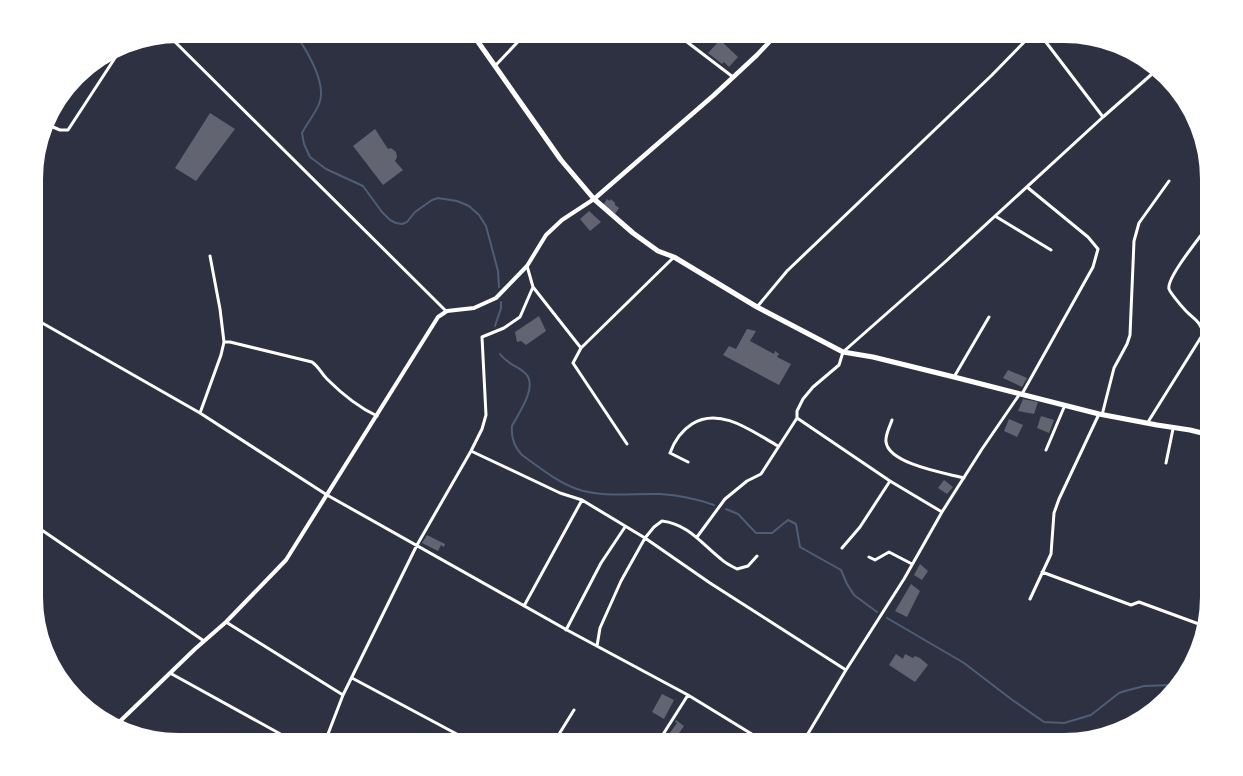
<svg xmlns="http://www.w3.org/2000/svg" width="1243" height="776" font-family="'PT Sans',sans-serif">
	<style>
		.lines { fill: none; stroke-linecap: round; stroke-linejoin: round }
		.stream { stroke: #4f5d75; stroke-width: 2 }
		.building { fill: #626471 }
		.minor { stroke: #fff; stroke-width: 3 }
		.tertiary { stroke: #fff; stroke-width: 4 }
		.secondary { stroke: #fff; stroke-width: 4.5 }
		.primary { stroke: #fff; stroke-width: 5 }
		.rim { fill: none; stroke: #fff; stroke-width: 8 }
	</style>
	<rect width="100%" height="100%" fill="#2d3142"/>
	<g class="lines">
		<path class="stream" d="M289 29C304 42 328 84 319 104 315 114 307 123 302 133L304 144 310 157 326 169 363 186 382 212 390 220 396 223 402 224 407 222 415 212 432 200 438 198 457 201 469 206 479 215 486 226 498 271 499 287
			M495 326 501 308V302
			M500 354C508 365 520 367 526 374 538 387 518 414 512 426 511 437 514 447 522 455 539 467 557 482 577 489 604 498 632 493 660 494 679 495 697 499 714 505
			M726 509 738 514 756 533H772L788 520 796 524 800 547 841 570 847 584 854 595 877 612
			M887 618 964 663 1011 699 1044 722 1064 723 1091 715 1119 693 1125 691 1144 686 1172 685 1179 691"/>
	</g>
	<path class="building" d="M720 40 738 57 729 67 724 62 722 64 708 53Z
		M210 113 235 129 196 181 175 168Z
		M375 129 388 149 391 148 396 152 397 157 395 161 403 170 383 185 353 146Z
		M607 199 610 201 611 199 615 203V205L619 208 615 214 603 205Z
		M589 211 601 222 590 231 580 219Z
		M539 316 546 331 526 345 521 341 517 342 515 332Z
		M747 329 756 331 750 341 774 354 775 351 779 354 777 357 791 364 779 385 723 355 729 346 736 349Z
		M1008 370 1027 378 1022 387 1003 378Z
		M1023 399 1038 402 1034 414 1018 411Z
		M1041 416 1054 420 1049 433 1037 428Z
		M1009 419 1023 425 1017 437 1004 431Z
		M944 480 953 487 947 494 938 488Z
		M427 535 445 544 444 547 441 545 438 551 422 543Z
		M920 564 928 571 922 580 914 575Z
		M911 584 920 591 907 617 895 611Z
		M896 654 903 659 905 654 913 658 915 656 920 658 928 665 915 682 889 665Z
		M662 694 674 700 664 719 652 712Z
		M676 720 684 726 675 739 669 734 677 723 675 722Z"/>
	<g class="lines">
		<path class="minor" d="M670 29 733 77
			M1036 29 1103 117
			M164 31 446 311
			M495 66 530 29
			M41 122 60 130H68L128 38
			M995 216 1051 250
			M533 287 581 348 573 363 627 444
			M757 307 787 271 992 75 1037 29
			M30 316 200 413 327 495 567 630 688 695 773 747
			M224 342H230L312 362C319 367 321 373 327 379 342 394 358 407 377 416
			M581 348 673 258
			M954 377 989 317
			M1022 394 1093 267 1098 249 1088 237 1027 187
			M200 413 221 355 224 342 220 309 210 256
			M1102 415 1114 368 1127 344 1130 335 1134 241 1139 223 1169 181
			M797 418 890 481 860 527 842 548
			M892 420C890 426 885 435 886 442 889 464 945 473 964 478
			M1148 422 1203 334C1202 323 1194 319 1187 312 1183 308 1171 294 1169 289 1166 277 1206 230 1214 218
			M1046 450 1065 405
			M471 451 560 493 582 500 645 538 710 583 846 670
			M688 462 670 453C674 442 681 431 692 424 720 406 753 432 778 446
			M1166 463 1173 429
			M890 481 942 512
			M30 522 204 641
			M697 537 725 499 747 481 761 474 797 418V411L803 399 813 387 839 365 843 352 945 262 1103 117 1160 67
			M869 557 875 560 889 552 912 564
			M1042 572 1131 605 1139 602 1207 627
			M1030 599 1051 554 1054 513 1059 499 1099 414
			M524 606 582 500
			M226 622 343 695
			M566 630 601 563 625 527
			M597 646 600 628 621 581 645 538 654 527 662 521C688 524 702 544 721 559 725 563 731 566 737 569L748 566 757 556
			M170 673 304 747
			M352 678 481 747
			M323 747 343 695 417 545 471 451 482 429 486 415 482 337 504 328 520 317 533 287 527 266
			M551 747 574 710
			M655 747 688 695
			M757 747 762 740
			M800 747 846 670 904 579 942 512 982 449 1019 395"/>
		<path class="tertiary" d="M113 728 195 649 226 622 286 560 438 317 447 311 474 308 496 298 527 266 546 235 562 220 594 199"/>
		<path class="secondary" d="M594 199 714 95 757 55 773 38 787 29"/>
		<path class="primary" d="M469 29 561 160 594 199 633 233 658 251 674 257 757 307 843 352 873 357 954 377 1099 414 1157 425 1190 430 1214 436"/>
	</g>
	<path d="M0 0H1243V776H0ZM179 39H1064A140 140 0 0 1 1204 179V597A140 140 0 0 1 1064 737H179A140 140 0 0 1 39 597V179A140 140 0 0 1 179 39Z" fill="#fff" fill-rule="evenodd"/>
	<path class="rim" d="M179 39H1064A140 140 0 0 1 1204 179V597A140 140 0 0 1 1064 737H179A140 140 0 0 1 39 597V179A140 140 0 0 1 179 39Z"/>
</svg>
